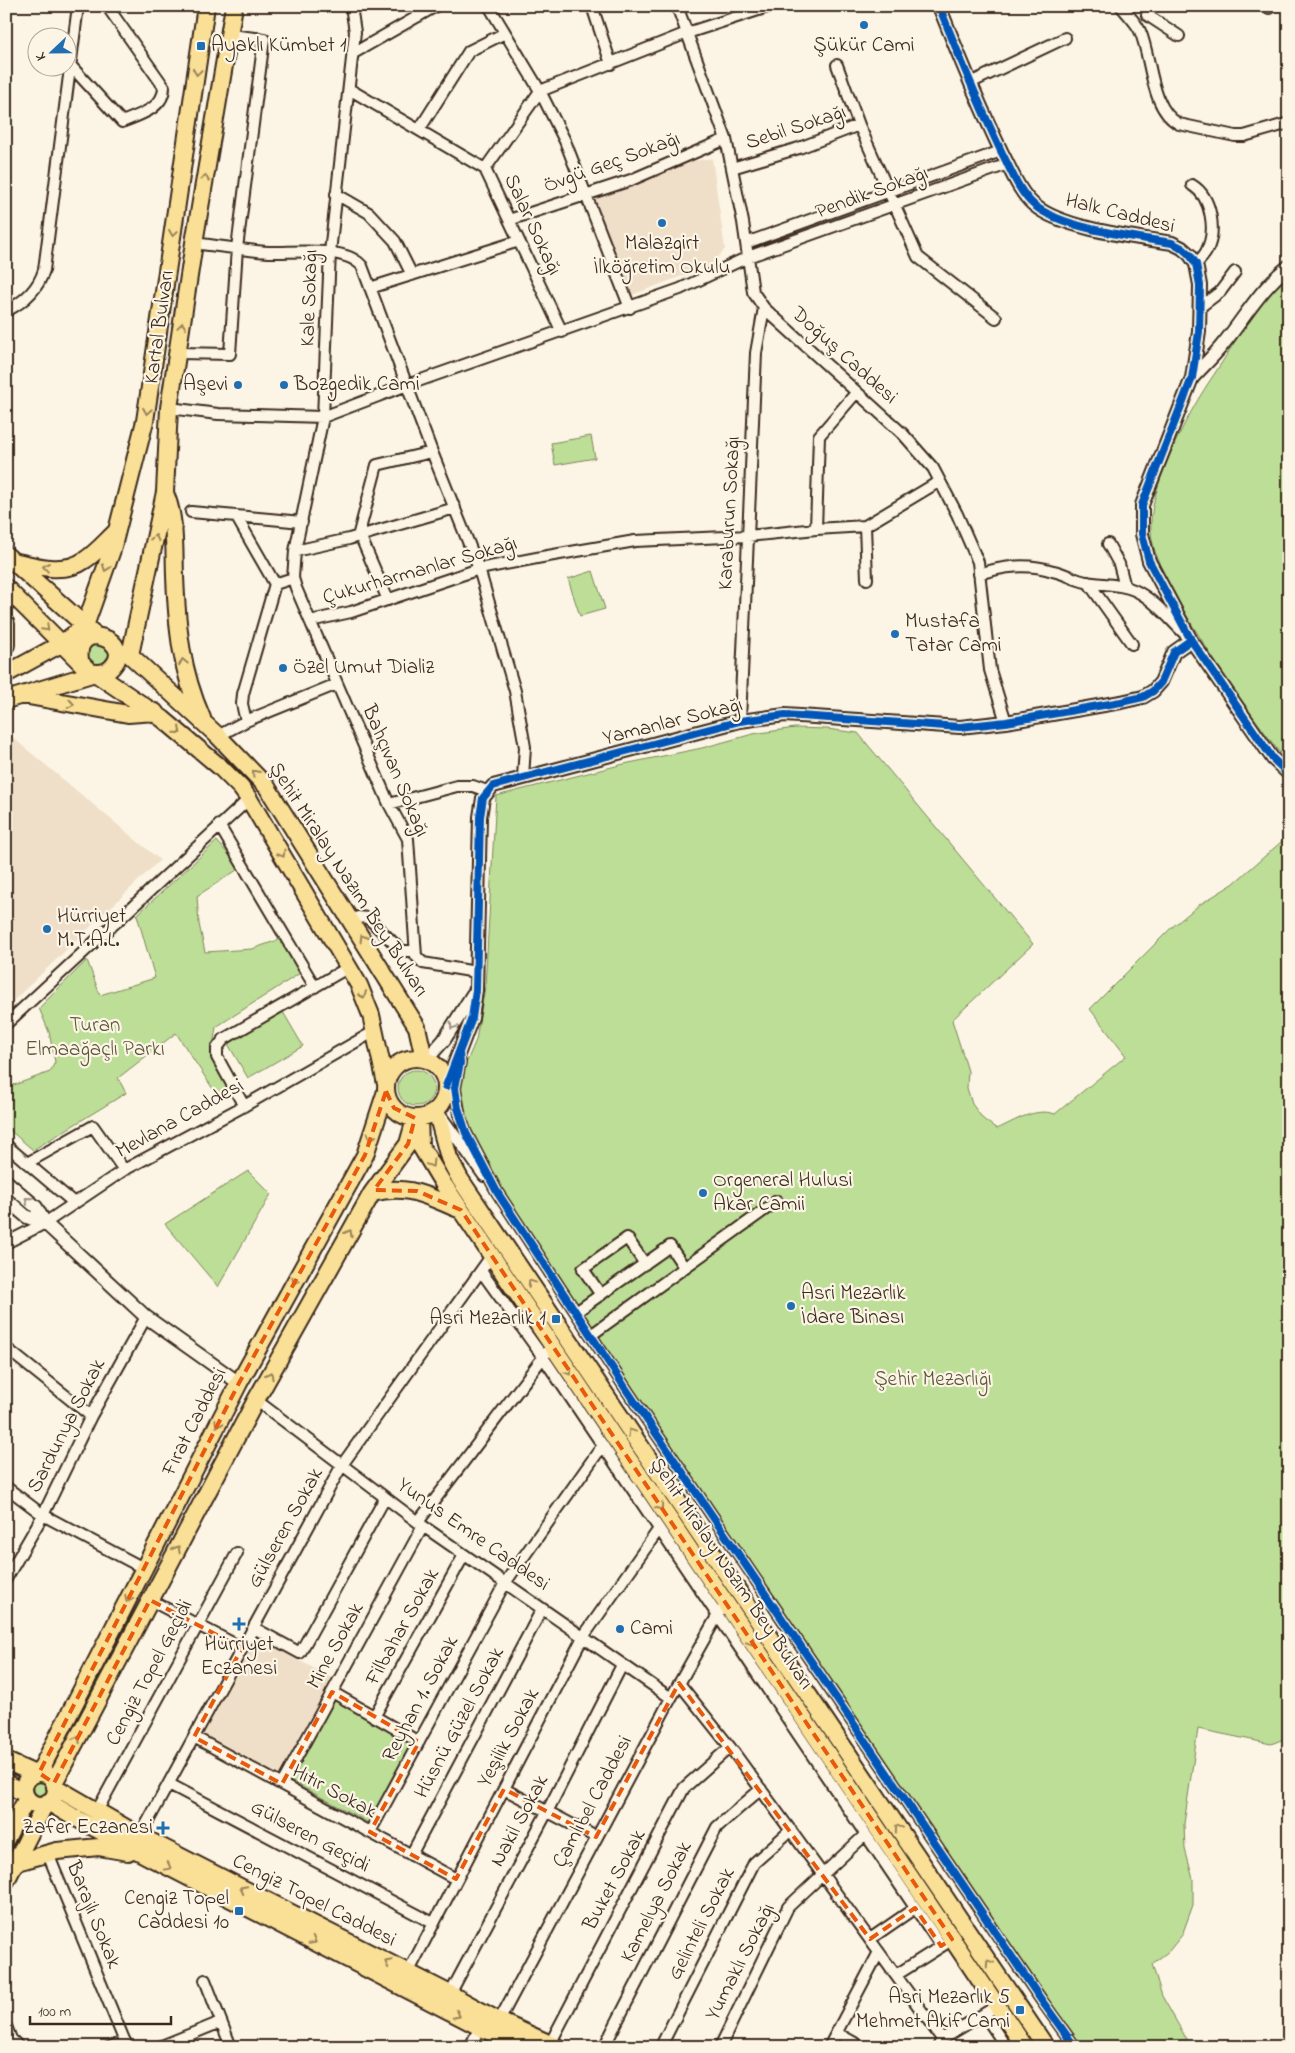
<svg xmlns="http://www.w3.org/2000/svg" width="1295" height="2053" font-family="'Indie Flower',sans-serif">
	<style>
		.built { fill: #efdfc8 }
		.green { fill: #bdde97; stroke: #7c845a }
		.lines { fill: none; stroke-linecap: round; stroke-linejoin: round }
		.minor-casing { stroke: #3b2a1e; stroke-width: 14 }
		.tertiary-casing { stroke: #3b2a1e; stroke-width: 16 }
		.primary-casing { stroke: #3b2a1e; stroke-width: 20 }
		.minor { stroke: #fcf5e5; stroke-width: 10 }
		.tertiary { stroke: #fcf5e5; stroke-width: 12 }
		.primary { stroke: #fadf96; stroke-width: 16 }
		.cycleway-casing { stroke: #fcf5e5; stroke-width: 11 }
		.cycleway { stroke: #0057b8; stroke-width: 8 }
		.oneway { stroke: #9a845a }
		.oneway2 { stroke: #9c9082 }
		.marked { fill: none; stroke: #e8590c; stroke-width: 4; stroke-dasharray: 10 6; stroke-linejoin: round }
		.poi-dot { fill: #1f6fb2; stroke: #fcf5e5; stroke-width: 2 }
		.labels { text-anchor: middle; dominant-baseline: central; stroke-width: 4.5; stroke-linejoin: round; paint-order: stroke }
		.poi-label { font-size: 21px; fill: #3b2a1e; stroke: #fcf5e5; text-anchor: start }
		.street-label { font-size: 21px; fill: #3b2a1e; stroke: #fcf5e5 }
		.park-label { font-size: 21px; fill: #5c573c; stroke: #fcf5e5 }
	</style>
	<rect width="100%" height="100%" fill="#fcf5e5"/>
	<filter id="ink" filterUnits="userSpaceOnUse"><feTurbulence type="fractalNoise" baseFrequency=".02" numOctaves="2"/><feDisplacementMap in="SourceGraphic" scale="10" xChannelSelector="R" yChannelSelector="G"/><feConvolveMatrix kernelMatrix="1 2 1 2 8 2 1 2 1" color-interpolation-filters="sRGB"/></filter>
	<g filter="url(#ink)">
		<path class="built" d="M712 158 725 249 711 265 632 295 592 197 694 161Z
			M6 732 160 860 11 1003 6 999Z
			M255 1637 332 1678 280 1775 203 1734Z"/>
		<path class="green" d="M1289 277V760H1285C1248 710 1212 660 1181 606 1168 582 1150 553 1151 525 1151 482 1189 411 1213 376 1236 342 1256 301 1289 277Z
			M591 436 595 458 555 465 551 443Z
			M593 571 605 609 580 616 568 579Z
			M87 655a11 11 0 1 1 22 0a11 11 0 1 1-22 0Z
			M795 728 827 729 858 733 1033 944 952 1020 968 1071 967 1088 972 1104 983 1119 997 1129C1015 1121 1035 1107 1055 1114L1126 1056 1090 1009 1171 928 1199 905 1233 884 1289 835V1737L1271 1744 1198 1729 1184 1824 1185 1849 1193 1879V1905L1182 1935 1169 1951 1152 1964 1162 1996 1191 2047H1077L706 1505 473 1147 458 1096 462 1073 476 1040 485 987 496 796 624 764 702 748 753 734Z
			M217 841 240 868 197 896 199 924 205 952 252 949 284 938 308 968 216 1027 213 1047 238 1092 219 1098 176 1033 118 1078 126 1093 33 1150 6 1127V1080L14 1085 50 1072 55 1062 49 1032 39 1008 87 960 100 995 155 978 137 915Z
			M283 1012 303 1046 248 1078 228 1044Z
			M398 1088a18 18 0 1 1 36 0a18 18 0 1 1-36 0Z
			M248 1171 271 1194 218 1287 165 1224Z
			M334 1700 414 1743 371 1824 291 1781Z
			M34 1789a6 6 0 1 1 12 0a6 6 0 1 1-12 0Z"/>
		<g class="lines">
			<defs>
				<path id="minor" d="M416 6 419 16
					M489 6 540 91 565 141 630 308
					M592 6 611 64
					M677 6 726 139 743 222 753 292 764 308 903 434 933 468 957 514 978 562 990 670 1006 722
					M1121 6C1127 14 1136 22 1140 31 1152 58 1150 109 1179 124L1235 136H1244L1289 123
					M1269 8 1272 6
					M1147 15 1179 36
					M352 54 436 6
					M837 65 859 125
					M71 66 122 122C138 115 164 109 164 87L107 6
					M970 83 1065 38
					M349 89 485 169 562 332
					M419 130 469 51 505 33
					M732 168 799 148 859 125 918 257 996 318
					M485 169 540 91 687 33 771 6
					M1192 185C1212 197 1217 232 1206 252 1203 257 1199 261 1196 264
					M336 194 369 213 395 241 412 275
					M509 220 631 180 726 139
					M194 243C218 246 243 250 268 252 293 253 344 245 362 266L432 452 479 569 515 691 525 747 523 777
					M746 243 1001 151
					M370 288 519 241
					M1200 307 1220 292 1235 272
					M6 311C24 302 38 290 44 270L78 6
					M179 353 230 354 237 248 264 39 230 35
					M169 408 218 414 323 417 407 385 680 289 748 257 1008 164
					M191 512 236 516 275 584
					M236 516 302 522
					M865 526 867 579
					M816 529 819 436 856 393
					M1108 544 1119 564 1125 587
					M295 551 349 539 455 508
					M979 574C1004 566 1027 563 1053 571 1064 573 1075 580 1086 582 1102 585 1119 583 1134 590 1154 599 1170 620 1186 635
					M293 578 296 588 389 804 408 839 416 956 423 963 476 972
					M1088 582 1132 644
					M388 600 359 533 377 465 432 452
					M310 621 351 612 479 569 542 557 635 541 748 536 816 529 865 526 940 481
					M246 721 242 704 243 694 275 584 293 578 295 551 323 417 330 252 355 32 351 6
					M740 721 756 353 764 308
					M218 736 246 721 337 684
					M389 804 457 786H473L487 791
					M219 825 315 987
					M351 920 358 917 368 918 402 951H415
					M6 1024 249 799
					M460 1062 455 1088 460 1117 466 1133 497 1192 628 1392 1042 2001 1075 2047
					M244 1106 217 1057V1048L224 1039 349 967
					M441 1116 484 1176
					M6 1145 74 1203
					M27 1163 93 1126 124 1170
					M6 1243 45 1223 124 1170 244 1106 375 1031
					M481 1271 543 1357 941 1946
					M601 1295 583 1269 627 1238 645 1264
					M576 1312 670 1246 684 1267
					M591 1335 777 1201
					M6 1348 91 1416
					M256 1400 423 1526 671 1698
					M6 1487 43 1515 143 1568
					M418 1522 547 1352
					M6 1579 43 1515 91 1416 146 1317
					M150 1600 242 1648
					M254 1628 300 1653 385 1498
					M679 1683 730 1747 942 2039
					M332 1692 419 1742
					M374 1717 464 1555
					M194 1737 456 1879
					M169 1784 433 1923
					M282 1784 423 1526
					M504 1789 596 1837
					M97 1811 237 1553
					M370 1832 505 1583 603 1445
					M140 1836 342 1465 492 1255
					M48 1854 127 2047
					M411 1855 542 1609
					M870 1939 915 1908
					M408 1973 583 1637 659 1529
					M896 1975 945 1944
					M205 1980 231 2047
					M450 1994 547 1812 622 1665
					M984 2014 1006 2047
					M499 2021 671 1698 720 1611
					M6 2026 11 2039 19 2047
					M837 2033 862 2047
					M550 2044 684 1788 730 1747
					M661 2046 754 1863 791 1830
					M110 2047 125 2041
					M159 2047 221 2022
					M470 2047 480 2027
					M604 2047 717 1827 761 1789
					M720 2047 788 1907 865 1835
					M829 2047 879 1952
					M938 2047 942 2039 997 2006"/>
				<path id="tertiary" d="M939 6C959 56 979 105 1002 153 1011 170 1019 192 1034 205 1062 229 1135 237 1172 243L1182 248 1190 255 1196 264 1200 285 1199 332 1192 378 1142 505V534L1149 561 1191 640 1273 759 1289 774
					M1192 378C1202 367 1214 356 1224 343 1245 317 1261 288 1289 266
					M427 1059 444 1040 473 994
					M446 1086 472 1018 476 990 480 817 483 798 493 786 740 721 785 715 960 727 1006 722 1121 702 1143 697 1153 691 1161 682 1174 652 1191 640
					M6 1181 36 1207 45 1223 146 1317 239 1383
					M6 1199 27 1217 45 1223"/>
				<path id="primary" d="M165 493C176 519 174 548 175 576 177 627 181 671 202 718
					M6 555 92 632
					M13 561C35 566 64 575 85 560 97 552 107 540 117 531
					M6 588 90 672C98 674 106 674 112 667 137 641 74 617 80 660
					M6 624V645
					M85 626 112 550 145 421 206 6
					M130 655 165 492 169 408 194 243 234 6
					M130 655 218 736 267 787 417 1027 424 1058
					M95 673 163 719 220 767 241 788 249 799 359 985 371 1015 386 1084
					M6 674 61 644 85 626
					M23 695 128 714 155 712
					M6 700 95 673
					M386 1088a30 30 0 1 1 60 0a30 30 0 1 1-60 0Z
					M436 1110 449 1158 460 1179 1046 2047
					M419 1118 420 1145 444 1185 1025 2047
					M372 1193C409 1183 428 1197 461 1210
					M6 1761 35 1774
					M39 1773 239 1383 365 1155 386 1091
					M24 1789a16 16 0 1 1 32 0a16 16 0 1 1-32 0Z
					M6 1783 25 1794
					M54 1783 256 1400 372 1193 408 1144 414 1123
					M55 1787 140 1836 450 1994 499 2021 557 2047
					M48 1802 72 1816 147 1856 519 2047
					M6 1839 27 1798
					M17 1862 57 1851 99 1847 128 1852
					M6 1881 45 1804"/>
			</defs>
			<use href="#minor" class="minor-casing"/>
			<use href="#tertiary" class="tertiary-casing"/>
			<use href="#primary" class="primary-casing"/>
			<use href="#minor" class="minor"/>
			<use href="#tertiary" class="tertiary"/>
			<use href="#primary" class="primary"/>
			<defs>
				<path id="cycleway" d="M939 6C959 56 979 105 1002 153 1011 170 1019 192 1034 205 1062 229 1135 237 1172 243L1182 248 1190 255 1196 264 1200 285 1199 332 1192 378 1142 505V534L1149 561 1191 640 1273 759 1289 774
					M459 1053 460 1063 455 1088 458 1108 466 1133 497 1192 628 1392 1042 2001 1075 2047
					M446 1086 472 1018 476 990 480 817 483 798 493 786 740 721 785 715 960 727 1006 722 1121 702 1143 697 1153 691 1161 682 1174 652 1191 640"/>
			</defs>
			<use href="#cycleway" class="cycleway-casing"/>
			<use href="#cycleway" class="cycleway"/>
		</g>
		<defs><path id="oneway-chevron" d="M-2-3.5L2.5 0L-2 3.5" fill="none" stroke-width="1.6" stroke-linecap="round" stroke-linejoin="round" transform="scale(1.25)"/></defs>
		<g class="oneway">
			<use href="#oneway-chevron" transform="translate(197 72) rotate(98)"/>
			<use href="#oneway-chevron" transform="translate(205 178) rotate(-80)"/>
			<use href="#oneway-chevron" transform="translate(173 233) rotate(98)"/>
			<use href="#oneway-chevron" transform="translate(182 326) rotate(-82)"/>
			<use href="#oneway-chevron" transform="translate(147 411) rotate(99)"/>
			<use href="#oneway-chevron" transform="translate(155 538) rotate(-78)"/>
			<use href="#oneway-chevron" transform="translate(46 567) rotate(-173)"/>
			<use href="#oneway-chevron" transform="translate(106 568) rotate(110)"/>
			<use href="#oneway-chevron" transform="translate(46 628) rotate(45)"/>
			<use href="#oneway-chevron" transform="translate(183 662) rotate(-101)"/>
			<use href="#oneway-chevron" transform="translate(71 704) rotate(10)"/>
			<use href="#oneway-chevron" transform="translate(178 731) rotate(40)"/>
			<use href="#oneway-chevron" transform="translate(255 773) rotate(-132)"/>
			<use href="#oneway-chevron" transform="translate(282 854) rotate(59)"/>
			<use href="#oneway-chevron" transform="translate(363 938) rotate(-122)"/>
			<use href="#oneway-chevron" transform="translate(363 995) rotate(66)"/>
			<use href="#oneway-chevron" transform="translate(371 1137) rotate(110)"/>
			<use href="#oneway-chevron" transform="translate(431 1164) rotate(59)"/>
			<use href="#oneway-chevron" transform="translate(349 1233) rotate(-61)"/>
			<use href="#oneway-chevron" transform="translate(295 1281) rotate(119)"/>
			<use href="#oneway-chevron" transform="translate(531 1283) rotate(-124)"/>
			<use href="#oneway-chevron" transform="translate(569 1372) rotate(56)"/>
			<use href="#oneway-chevron" transform="translate(270 1375) rotate(-61)"/>
			<use href="#oneway-chevron" transform="translate(218 1424) rotate(117)"/>
			<use href="#oneway-chevron" transform="translate(631 1432) rotate(-124)"/>
			<use href="#oneway-chevron" transform="translate(660 1507) rotate(56)"/>
			<use href="#oneway-chevron" transform="translate(177 1549) rotate(-62)"/>
			<use href="#oneway-chevron" transform="translate(128 1599) rotate(117)"/>
			<use href="#oneway-chevron" transform="translate(751 1642) rotate(56)"/>
			<use href="#oneway-chevron" transform="translate(77 1739) rotate(-62)"/>
			<use href="#oneway-chevron" transform="translate(898 1828) rotate(-124)"/>
			<use href="#oneway-chevron" transform="translate(168 1867) rotate(27)"/>
			<use href="#oneway-chevron" transform="translate(243 1889) rotate(-153)"/>
			<use href="#oneway-chevron" transform="translate(313 1941) rotate(27)"/>
			<use href="#oneway-chevron" transform="translate(388 1963) rotate(-153)"/>
			<use href="#oneway-chevron" transform="translate(989 1963) rotate(-124)"/>
			<use href="#oneway-chevron" transform="translate(457 2015) rotate(27)"/>
		</g>
		<g class="oneway2">
			<use href="#oneway-chevron" transform="translate(453 1026) rotate(122)"/>
			<use href="#oneway-chevron" transform="translate(28 1200) rotate(-139)"/>
		</g>
	</g>
	<path class="marked" d="M386 1091 394 1108 415 1118 408 1144 374 1190 417 1191 461 1210 952 1939 941 1946 915 1908 870 1939 679 1683 596 1837 504 1789 456 1879 370 1832 419 1742 332 1692 282 1784 194 1737 242 1648 150 1600 54 1783 39 1773 239 1383 365 1155Z"/>
	<g class="poi-dot">
		<circle cx="864" cy="25" r="5"/>
		<rect x="196" y="41" width="10" height="10" rx="2.5"/>
		<circle cx="662" cy="223" r="5"/>
		<circle cx="238" cy="385" r="5"/>
		<circle cx="284" cy="385" r="5"/>
		<circle cx="895" cy="634" r="5"/>
		<circle cx="283" cy="668" r="5"/>
		<circle cx="47" cy="929" r="5"/>
		<circle cx="703" cy="1193" r="5"/>
		<circle cx="791" cy="1306" r="5"/>
		<rect x="551" y="1314" width="10" height="10" rx="2.5"/>
		<path d="M236.5 1616.5h5v5h5v5h-5v5h-5v-5h-5v-5h5z"/>
		<circle cx="620" cy="1629" r="5"/>
		<path d="M160.5 1820.5h5v5h5v5h-5v5h-5v-5h-5v-5h5z"/>
		<rect x="234" y="1906" width="10" height="10" rx="2.5"/>
		<rect x="1015" y="2005" width="10" height="10" rx="2.5"/>
	</g>
	<g class="labels">
		<g class="poi-label">
			<text x="211" y="46">Ayaklı Kümbet 1</text>
			<text x="864" y="46" text-anchor="middle">Şükür Cami</text>
			<text x="662" y="244" text-anchor="middle">Malazgirt<tspan x="662" dy="24">İlköğretim Okulu</tspan></text>
			<text x="228" y="385" text-anchor="end">Aşevi</text>
			<text x="294" y="385">Bozgedik Cami</text>
			<text x="905" y="622">Mustafa<tspan x="905" dy="24">Tatar Cami</tspan></text>
			<text x="293" y="668">Özel Umut Dializ</text>
			<text x="57" y="917">Hürriyet<tspan x="57" dy="24">M.T.A.L.</tspan></text>
			<text x="713" y="1181">Orgeneral Hulusi<tspan x="713" dy="24">Akar Camii</tspan></text>
			<text x="801" y="1294">Asri Mezarlık<tspan x="801" dy="24">İdare Binası</tspan></text>
			<text x="546" y="1319" text-anchor="end">Asri Mezarlık 1</text>
			<text x="630" y="1629">Cami</text>
			<text x="239" y="1645" text-anchor="middle">Hürriyet<tspan x="239" dy="24">Eczanesi</tspan></text>
			<text x="153" y="1828" text-anchor="end">Zafer Eczanesi</text>
			<text x="229" y="1899" text-anchor="end">Cengiz Topel<tspan x="229" dy="24">Caddesi 10</tspan></text>
			<text x="1010" y="1998" text-anchor="end">Asri Mezarlık 5<tspan x="1010" dy="24">Mehmet Akif Cami</tspan></text>
		</g>
		<g class="street-label">
			<text transform="translate(796 128) rotate(-18)">Sebil Sokağı</text>
			<text transform="translate(612 163) rotate(-20)">Övgü Geç Sokağı</text>
			<text transform="translate(872 193) rotate(-20)">Pendik Sokağı</text>
			<text transform="translate(1120 214) rotate(14)">Halk Caddesi</text>
			<text transform="translate(532 225) rotate(65)">Salar Sokağı</text>
			<text transform="translate(310 298) rotate(-88)">Kale Sokağı</text>
			<text transform="translate(160 327) rotate(-82)">Kartal Bulvarı</text>
			<text transform="translate(844 356) rotate(42)">Doğuş Caddesi</text>
			<text transform="translate(730 513) rotate(-87)">Karaburun Sokağı</text>
			<text transform="translate(420 571) rotate(-16)">Çukurharmanlar Sokağı</text>
			<text transform="translate(673 722) rotate(-14)">Yamanlar Sokağı</text>
			<text transform="translate(395 771) rotate(67)">Bahçıvan Sokağı</text>
			<text transform="translate(348 880) rotate(57)">Şehit Miralay Nazım Bey Bulvarı</text>
			<text transform="translate(180 1119) rotate(-29)">Mevlana Caddesi</text>
			<text transform="translate(195 1422) rotate(-63)">Fırat Caddesi</text>
			<text transform="translate(67 1426) rotate(-63)">Sardunya Sokak</text>
			<text transform="translate(286 1528) rotate(-61)">Gülseren Sokak</text>
			<text transform="translate(473 1535) rotate(35)">Yunus Emre Caddesi</text>
			<text transform="translate(731 1574) rotate(56)">Şehit Miralay Nazım Bey Bulvarı</text>
			<text transform="translate(403 1627) rotate(-61)">Filbahar Sokak</text>
			<text transform="translate(336 1646) rotate(-61)">Mine Sokak</text>
			<text transform="translate(150 1673) rotate(-62)">Cengiz Topel Geçidi</text>
			<text transform="translate(421 1699) rotate(-62)">Reyhan 1. Sokak</text>
			<text transform="translate(460 1723) rotate(-62)">Hüsnü Güzel Sokak</text>
			<text transform="translate(509 1738) rotate(-62)">Yeşilik Sokak</text>
			<text transform="translate(334 1792) rotate(28)">Hıtır Sokak</text>
			<text transform="translate(593 1802) rotate(-62)">Çamlıbel Caddesi</text>
			<text transform="translate(520 1821) rotate(-62)">Nakil Sokak</text>
			<text transform="translate(310 1837) rotate(28)">Gülseren Geçidi</text>
			<text transform="translate(615 1880) rotate(-62)">Buket Sokak</text>
			<text transform="translate(314 1901) rotate(27)">Cengiz Topel Caddesi</text>
			<text transform="translate(657 1902) rotate(-63)">Kamelya Sokak</text>
			<text transform="translate(93 1915) rotate(68)">Barajlı Sokak</text>
			<text transform="translate(702 1924) rotate(-63)">Gelinteli Sokak</text>
			<text transform="translate(741 1962) rotate(-63)">Yumaklı Sokağı</text>
		</g>
		<g class="park-label">
			<text x="95" y="1026">Turan<tspan x="95" dy="24">Elmaağaçlı Parkı</tspan></text>
			<text x="933" y="1380">Şehir Mezarlığı</text>
		</g>
	</g>
	<rect width="1295" height="2053" fill="none" stroke="#fcf5e5" stroke-width="25"/>
	<rect x="12" y="12" width="1270" height="2028" fill="none" stroke="#3b2a1e" stroke-width="2" filter="url(#ink)"/>
	<g transform="translate(52 52) rotate(248)"><circle r="24" fill="#fcf5e5" stroke="#afa495"/>
	<path d="M0-4L9 19L0 12L-9 19Z" fill="#1f6fb2"/>
	<text y="-8" font-size="14" font-weight="bold" text-anchor="middle" fill="#3b2a1e">K</text>
	</g>
	<path d="M30 2016v8h141v-8" fill="none" stroke="#3b2a1e" stroke-width="2.5"/>
	<text x="38" y="2016" font-size="15" fill="#3b2a1e" stroke="#fcf5e5" stroke-width="4" paint-order="stroke">100 m</text>
</svg>
